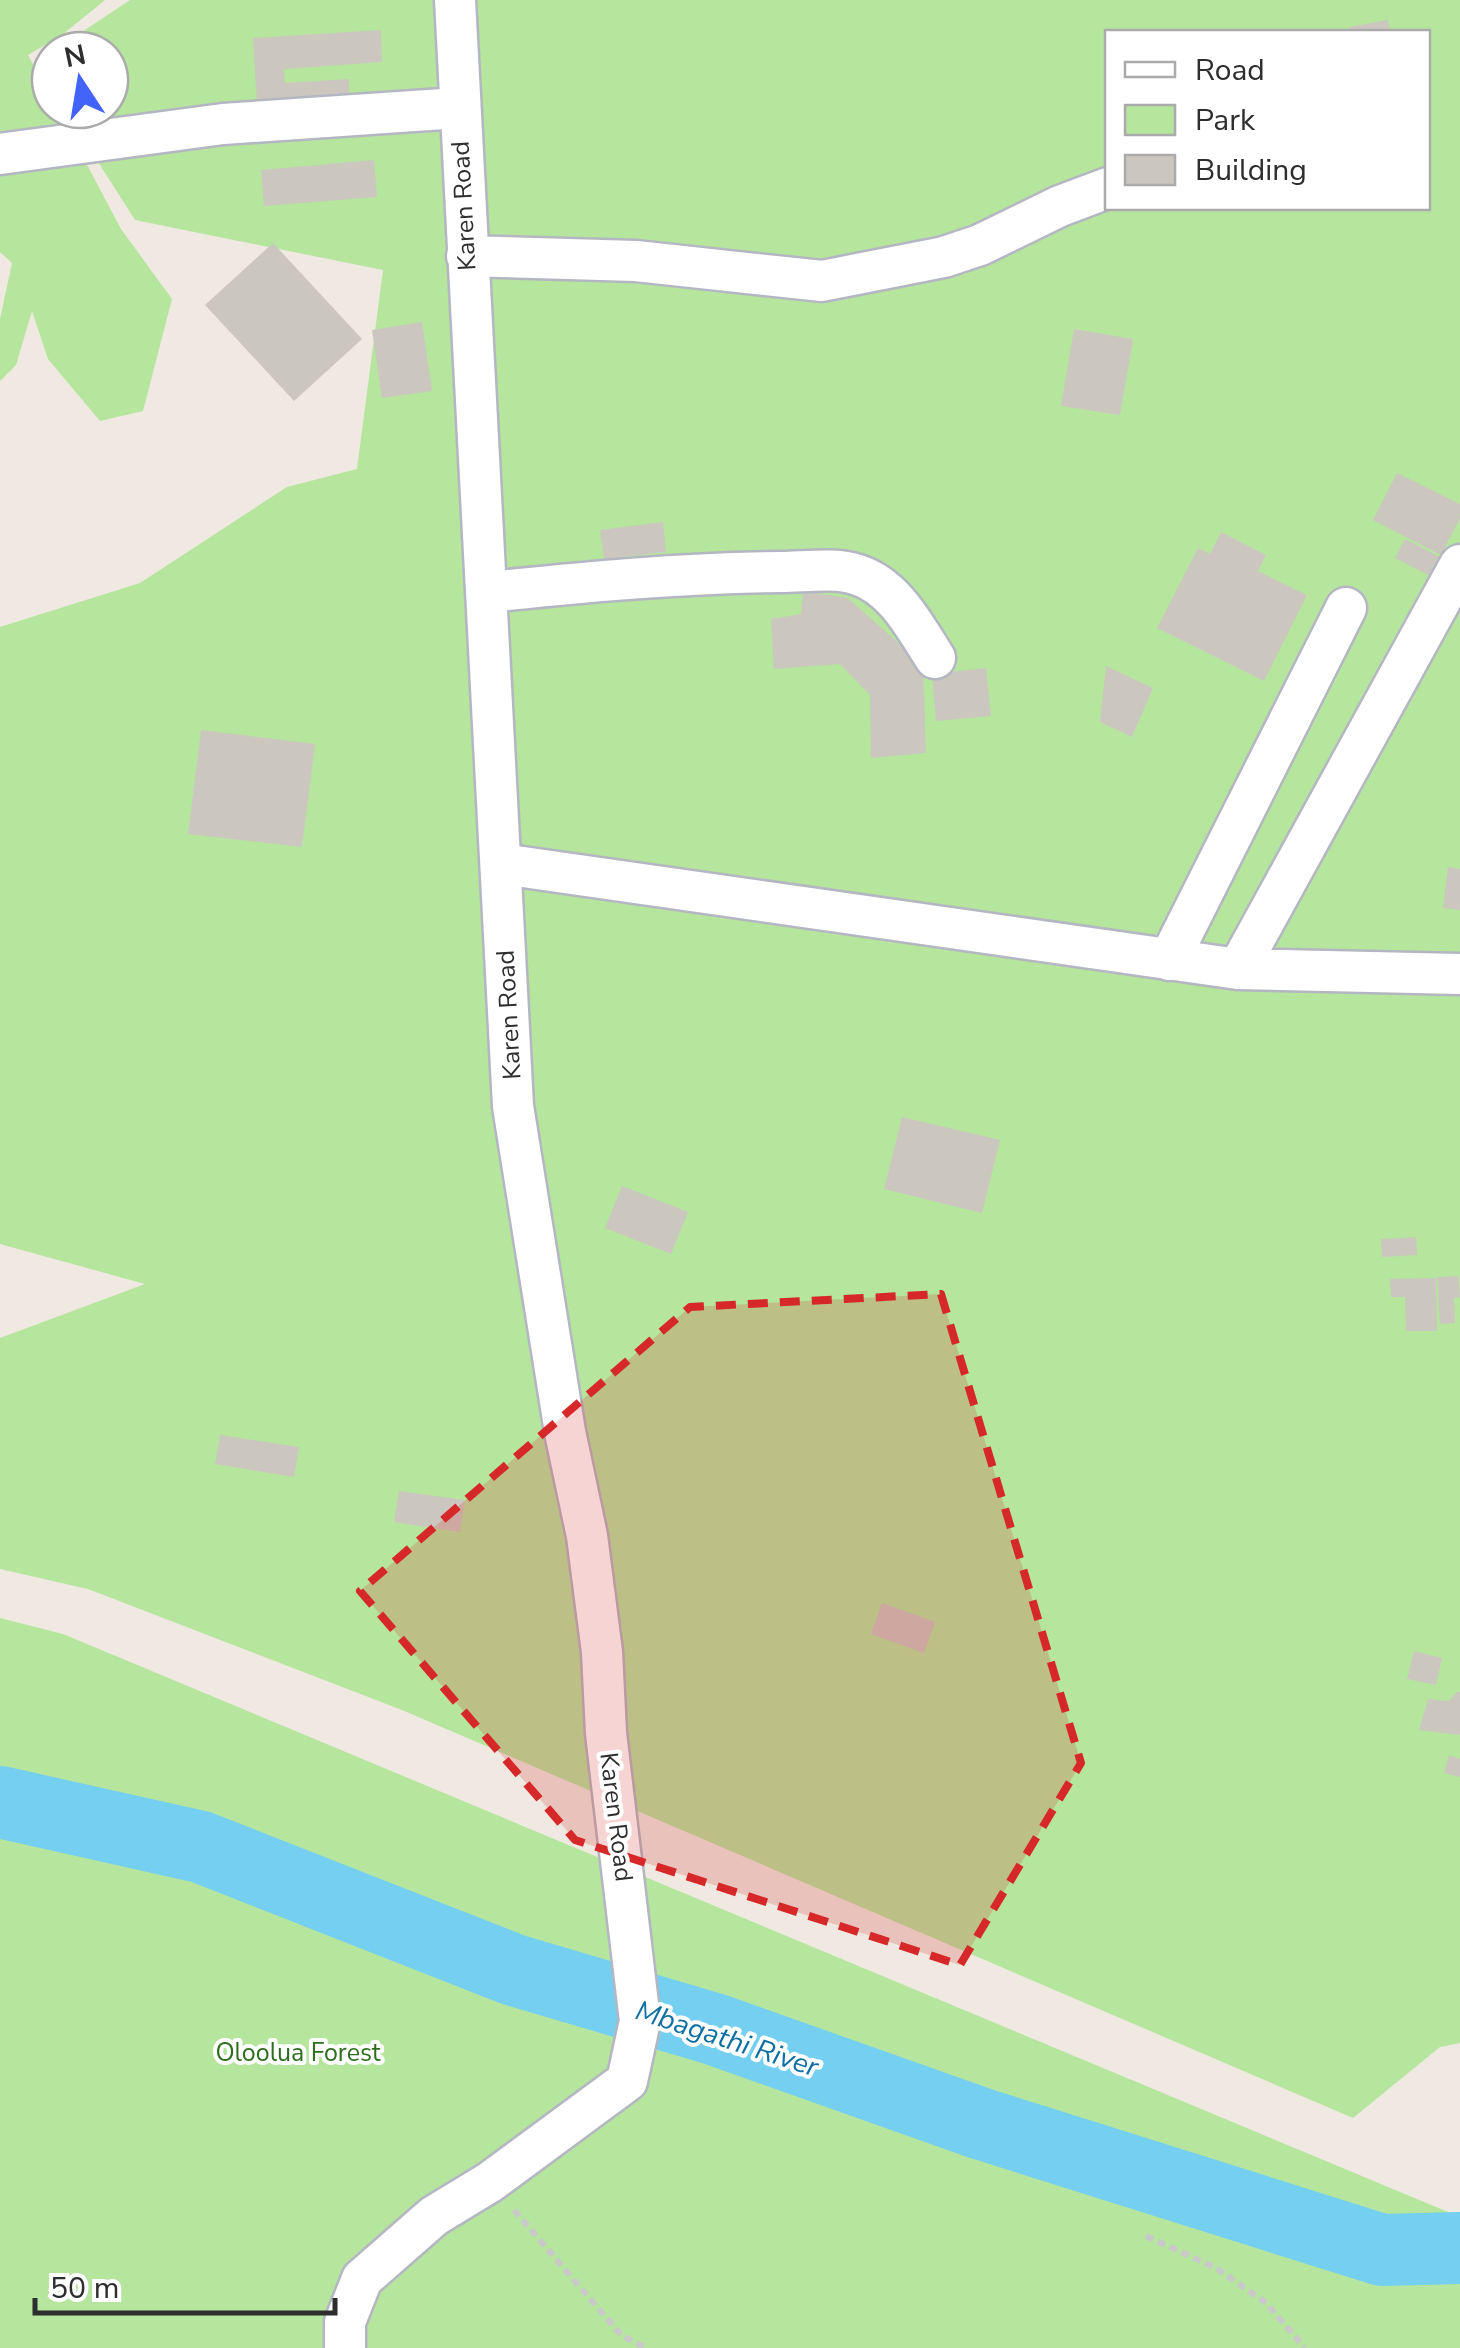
<svg xmlns="http://www.w3.org/2000/svg" width="1460" height="2348" font-family="'Nunito Sans',sans-serif">
	<style>
		.green { fill: #b6e59e; fill-rule: evenodd }
		.lines { fill: none; stroke-linecap: round; stroke-linejoin: round }
		.river { stroke: #75cff0; stroke-width: 72 }
		.building { fill: #cbc7bf }
		.minor-casing { stroke: #b4b7c1; stroke-width: 45 }
		.path { stroke: #c9c9c9; stroke-width: 6; stroke-dasharray: 8 5; stroke-linecap: butt }
		.minor { stroke: #fff; stroke-width: 40 }
		.marked { fill: #d62828; fill-opacity: 0.2; stroke: #d62828; stroke-width: 8; stroke-dasharray: 20 12; stroke-linejoin: round }
		.labels { text-anchor: middle; dominant-baseline: central; stroke-width: 8; stroke-linejoin: round; paint-order: stroke }
		.street-label { font-size: 25px; fill: #2e2e2e; stroke: #fff }
		.park-label { font-size: 25px; fill: #2c6e1b; stroke: #fff }
		.water-label { font-size: 28px; font-style: italic; fill: #0d6fa3; stroke: #fff }
	</style>
	<rect width="100%" height="100%" fill="#efe9e1"/>
	<path class="green" d="M0 0H105L62 35 28 55 50 96V110H58L121 229 172 299 143 411 100 421 48 359 32 311 16 365 0 381V319L12 263 0 252Z
		M130 0H1460V2043L1440 2047 1353 2118 402 1710 88 1589 0 1569V1338L145 1284 0 1244V627L140 583 287 487 357 469 383 270 135 220 65 110H110V50H55ZM1108 32H1428V208H1108Z
		M0 1618 63 1634 1460 2217V2348H0Z"/>
	<g class="lines">
		<path class="river" d="M0 1802 201 1847 514 1970 714 2029 982 2124 1382 2250 1460 2248"/>
	</g>
	<path class="building" d="M1388 20 1390 32H1350L1349 27Z
		M381 30 382 62 284 69 285 83 349 79V98L257 104 253 38Z
		M374 160 377 197 264 206 261 170Z
		M273 243 362 339 294 401 205 305Z
		M422 322 432 391 382 398 372 330Z
		M1074 329 1133 339 1120 415 1061 406Z
		M1397 473 1460 504V518L1441 555 1373 520Z
		M663 522 666 552 604 559 600 530Z
		M1221 532 1266 555 1258 571 1307 595 1264 681 1157 628 1198 548 1210 554Z
		M1405 539 1442 558 1432 577 1395 558Z
		M803 591 848 598 923 665 926 753 871 758 870 695 840 664 774 669 771 619 801 614Z
		M1106 666 1153 688 1132 737 1100 722Z
		M986 668 991 716 936 721 932 674Z
		M201 730 315 744 302 847 188 834Z
		M1448 867 1460 869V910L1443 908Z
		M902 1117 1000 1140 982 1213 884 1189Z
		M622 1186 688 1212 671 1254 605 1228Z
		M1416 1237 1417 1255 1382 1257 1381 1239Z
		M1458 1276 1460 1297 1454 1298 1455 1323 1440 1324 1437 1277Z
		M1436 1278 1437 1331H1406L1405 1297H1391L1390 1279Z
		M220 1435 299 1447 294 1477 215 1464Z
		M399 1491 465 1500 460 1532 394 1522Z
		M882 1603 935 1622 924 1653 871 1634Z
		M1414 1651 1442 1658 1436 1685 1407 1679Z
		M1457 1692H1460V1735L1419 1730 1428 1699 1448 1701Z
		M1449 1755 1460 1759V1777L1444 1773Z"/>
	<g class="lines">
		<defs>
			<path id="minor" d="M0 154 223 124 458 108
				M467 256 636 261 822 281 944 257 980 245 1060 206 1108 188
				M488 592C586 582 682 573 781 572 804 572 836 567 858 575 895 587 915 627 935 658
				M502 864 1238 969 1460 974
				M1169 960 1346 608
				M1238 969 1460 565
				M345 2348V2322L362 2279 434 2216 490 2182 627 2081 640 2021 606 1733 602 1652 587 1536 565 1432 513 1106 455 0"/>
		</defs>
		<use href="#minor" class="minor-casing"/>
		<path class="path" d="M514 2210 622 2336 647 2348
			M1146 2236 1216 2268 1266 2303 1305 2348"/>
		<use href="#minor" class="minor"/>
	</g>
	<path class="marked" d="M941 1294 1081 1763 960 1965 575 1840 360 1591 690 1307Z"/>
	<g class="labels">
		<g class="street-label">
			<text transform="translate(464 206) rotate(-93)">Karen Road</text>
			<text transform="translate(509 1015) rotate(-93)">Karen Road</text>
			<text transform="translate(616 1817) rotate(83)">Karen Road</text>
		</g>
		<g class="park-label">
			<text x="298" y="2053">Oloolua Forest</text>
		</g>
		<g class="water-label">
			<text transform="translate(727 2039) rotate(18)">Mbagathi River</text>
		</g>
	</g>
	<rect x="1105" y="30" width="325" height="180" fill="#ffffff" stroke="#ababab" stroke-width="2.5"/>
	<rect x="1125" y="62" width="50" height="15" fill="#ffffff" stroke="#ababab" stroke-width="2.5"/>
	<text x="1195" y="80" font-size="30" fill="#2e2e2e">Road</text>
	<rect x="1125" y="105" width="50" height="30" fill="#b6e59e" stroke="#ababab" stroke-width="2.5"/>
	<text x="1195" y="130" font-size="30" fill="#2e2e2e">Park</text>
	<rect x="1125" y="155" width="50" height="30" fill="#cbc7bf" stroke="#ababab" stroke-width="2.5"/>
	<text x="1195" y="180" font-size="30" fill="#2e2e2e">Building</text>
	<g transform="translate(80 80) rotate(348)"><circle r="48" fill="#ffffff" stroke="#ababab" stroke-width="2.5"/>
	<path d="M0-8L18 38L0 25L-18 38Z" fill="#4264fb"/>
	<text y="-15" font-size="28" font-weight="bold" text-anchor="middle" fill="#2e2e2e">N</text>
	</g>
	<path d="M35 2298v15h300v-15" fill="none" stroke="#2e2e2e" stroke-width="5"/>
	<text x="50" y="2298" font-size="30" fill="#2e2e2e" stroke="#ffffff" stroke-width="8" paint-order="stroke">50 m</text>
</svg>
